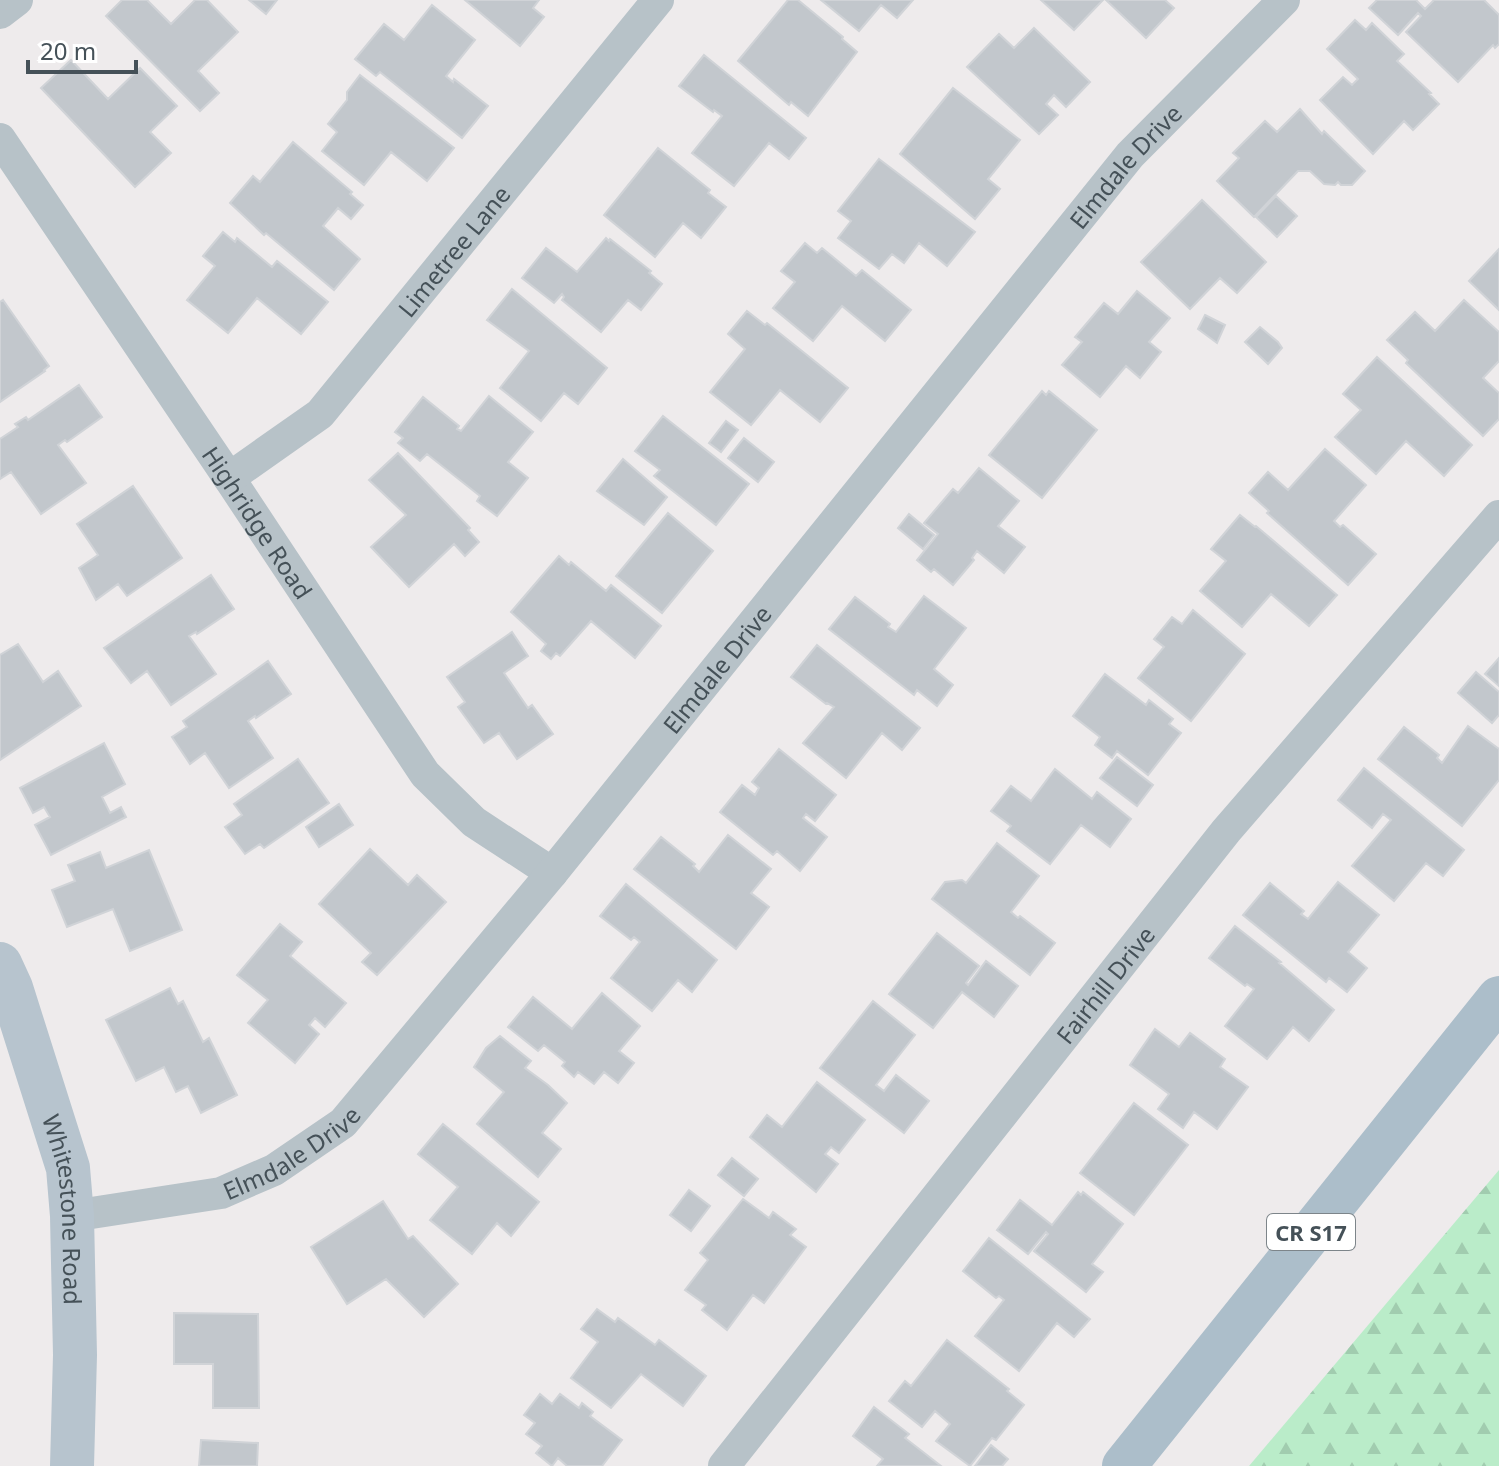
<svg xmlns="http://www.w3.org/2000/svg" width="1499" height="1466" font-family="'Noto Sans',sans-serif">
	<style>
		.forest { fill: url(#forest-firs) }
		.building { fill: #c2c7cc; stroke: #d0d3d7; stroke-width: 2 }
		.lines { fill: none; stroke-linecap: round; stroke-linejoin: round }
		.street { stroke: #b7c2c8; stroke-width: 32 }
		.secondary { stroke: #b7c4ce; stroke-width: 44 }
		.primary { stroke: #acbeca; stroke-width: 44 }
		.labels { text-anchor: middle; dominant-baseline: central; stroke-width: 6; stroke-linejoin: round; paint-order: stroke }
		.shield { fill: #fff; stroke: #7d858a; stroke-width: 2 }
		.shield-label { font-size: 22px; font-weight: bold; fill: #455158 }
		.street-label { font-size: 24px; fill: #455158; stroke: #fff }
	</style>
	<defs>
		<pattern id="forest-firs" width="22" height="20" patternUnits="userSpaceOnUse" patternTransform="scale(2)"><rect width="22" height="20" fill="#baecc9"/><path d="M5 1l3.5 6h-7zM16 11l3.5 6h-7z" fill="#a1ccaf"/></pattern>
	</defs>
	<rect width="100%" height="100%" fill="#eeebec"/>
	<path class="forest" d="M1499 1170V1466H1249Z"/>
	<path class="building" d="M122 0H147L171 24 195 0H207L238 32 198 71 219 93 200 111 106 16Z
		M249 0H277L266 14Z
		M465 0H539L533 8 544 17 520 46Z
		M788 0H798L843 37 842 39 857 52 808 116 791 102 789 105 738 61Z
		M821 0H913L897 18 881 5 859 31Z
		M1041 0H1103L1074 30Z
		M1106 0H1165L1174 8 1146 38Z
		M1377 0H1416L1425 9 1434 0H1484L1499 15V44L1495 48 1493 45 1458 82 1406 32 1421 16 1418 13 1398 35 1369 8Z
		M432 5 475 40 446 76 453 82 454 79 488 106 462 138 380 72 376 76 355 59 384 24 404 40Z
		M1355 20 1366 30 1372 23 1404 54 1397 61 1431 93 1429 94 1439 104 1413 130 1404 121 1373 154 1320 100 1343 77 1352 85 1358 79 1327 49Z
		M1034 28 1090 82 1066 107 1054 95 1046 104 1058 115 1039 134 967 67 999 34 1014 48Z
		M704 55 806 138 789 159 769 143 734 186 692 153 722 116 714 110 713 112 679 86Z
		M71 60 108 99 140 68 177 106 150 132 171 153 135 187 41 88Z
		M360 75 454 148 427 181 391 152 364 185 322 151 337 132 328 124 347 100V92Z
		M953 88 1020 140 988 179 1000 189 975 219 900 154Z
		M1300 109 1322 134 1324 131 1365 171 1352 185H1341L1338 182 1335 185 1324 184 1310 171H1298L1254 217 1217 181 1239 158 1233 153 1265 121 1277 132Z
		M293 142 352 192 350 194 363 205 351 219 338 208 323 226 360 259 334 290 266 233 264 235 230 203 253 176 260 182Z
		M658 148 710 190 708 193 726 207 701 238 683 223 655 257 604 215Z
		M879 159 975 232 947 266 919 243 904 263 892 254 879 269 838 238 851 221 838 211Z
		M1276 196 1297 216 1277 237 1256 217Z
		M1202 200 1266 262 1237 293 1220 278 1190 309 1141 262Z
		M223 232 235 242 237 238 272 267 277 261 328 302 301 334 257 298 228 333 187 300 215 266 203 256Z
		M606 238 609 241 610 239 651 271 649 273 662 284 641 310 628 300 601 332 562 300 564 297 562 294 554 303 522 278 546 248 577 272Z
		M805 243 817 253 822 248 856 276 862 270 911 310 885 341 842 306 813 341 773 308 795 282 781 271Z
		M1499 249V310L1469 281Z
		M512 289 607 368 578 404 564 393 541 421 500 388 529 351 487 320Z
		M1137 291 1170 318 1149 342 1161 352 1140 378 1126 366 1100 397 1062 365 1082 342 1075 337 1104 303 1118 314Z
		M3 300 49 366 44 370 45 371 0 402V302Z
		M1464 300 1499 332V361L1483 378 1499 393V419L1483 436 1406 363 1408 360 1387 340 1415 312 1435 331Z
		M747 311 765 325 767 323 848 388 820 422 780 390 751 425 710 392 745 349 728 334Z
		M1205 315 1225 325 1217 343 1198 329Z
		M1260 327 1278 342 1282 348 1268 364 1245 342Z
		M1377 357 1472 445 1444 476 1406 441 1376 474 1335 437 1361 410 1343 394Z
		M79 385 102 417 67 442 65 440 58 445 86 483 41 514 11 472 0 479V439L18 427 15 424 26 417 28 420Z
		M1042 391 1046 395 1049 391 1097 430 1042 498 989 455Z
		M489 396 533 432 508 462 528 478 497 516 477 501 480 496 427 454 420 461 398 443 403 438 395 432 423 397 459 426 457 429 461 431Z
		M663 416 749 484 716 525 654 476 660 470 635 451Z
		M726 421 738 430 721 452 709 443Z
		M744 438 774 462 758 482 728 458Z
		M1325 449 1366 485 1334 521 1340 527 1343 525 1376 554 1348 585 1267 513 1269 511 1249 493 1268 472 1288 490Z
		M398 453 470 528 468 530 479 542 465 556 454 544 409 587 371 547 406 515 369 480Z
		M623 459 667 497 644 525 597 491Z
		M979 468 1019 501 998 526 1025 547 1004 573 977 551 972 558 974 560 953 585 934 569 931 572 917 560 938 534 924 523 953 489 958 493Z
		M133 486 182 558 127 596 118 584 96 600 79 568 98 555 77 524Z
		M668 513 713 551 662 613 616 576Z
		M909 514 934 535 923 549 898 528Z
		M1240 515 1255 527 1256 526 1337 595 1309 626 1271 594 1242 627 1200 591 1226 561 1211 549Z
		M559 556 569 565 571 562 606 591 611 585 661 626 635 658 591 621 560 656 556 653 551 659 541 651 546 644 511 612Z
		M211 575 234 609 197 634 196 632 189 636 216 674 171 705 147 671 131 683 104 648Z
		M924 596 966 628 934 669 953 685 937 706 917 690 914 695 829 629 855 597 890 624 888 627 896 632Z
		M1193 610 1245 654 1191 721 1138 678 1164 647 1154 639 1172 617 1182 624Z
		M512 632 528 656 504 673 528 708 532 705 553 734 517 759 499 733 484 743 458 707 465 702 447 677Z
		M18 644 43 682 58 671 81 706 0 760V655Z
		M817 645 920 728 902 750 882 733 846 778 803 743 834 707 827 703 826 704 791 677Z
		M1499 658V686L1485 674Z
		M268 661 291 694 256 718 255 716 248 721 273 758 229 788 205 753 190 764 172 737 187 727 183 721Z
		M1476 672 1499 692V715L1492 723 1458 693Z
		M1105 674 1146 705 1149 700 1173 719 1169 724 1181 733 1148 775 1117 751 1112 758 1095 745 1100 737 1073 716Z
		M1468 726 1499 749V780L1462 826 1378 759 1404 727 1439 755 1437 758 1442 763Z
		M104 743 125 784 102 797 110 813 121 807 126 817 51 855 35 825 50 817 44 807 33 813 20 788Z
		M779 749 836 795 815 821 806 814 803 818 827 837 800 871 777 851 773 855 720 812 742 785 755 795 759 788 752 782Z
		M1117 757 1153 785 1137 806 1100 778Z
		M298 759 329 803 264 848 260 844 245 854 225 827 242 815 234 804Z
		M1364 768 1464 850 1443 876 1426 863 1394 901 1352 866 1391 820 1383 814 1372 828 1338 800Z
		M1055 769 1092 799 1097 792 1131 819 1110 847 1081 825 1050 864 1007 831 1011 826 991 811 1011 786 1031 801Z
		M339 804 353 825 319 847 306 827Z
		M728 835 771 869 751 893 769 907 736 949 634 869 661 837 695 864 693 866 699 872Z
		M997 843 1039 876 1011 912 1018 918 1020 916 1055 943 1030 975 932 899 945 882 962 880 966 883Z
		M370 849 408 885 417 875 446 902 377 975 362 962 371 953 319 904Z
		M149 850 182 930 130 951 113 909 67 927 52 890 75 881 68 865 100 852 106 868Z
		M1338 882 1379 915 1348 952 1367 968 1347 992 1329 978 1326 982 1243 915 1270 883 1304 911 1301 914 1308 919Z
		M626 884 717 960 692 992 678 980 652 1011 611 978 640 942 634 937 631 940 600 916Z
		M280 924 302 942 290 956 346 1003 325 1027 315 1018 309 1025 319 1034 295 1063 248 1023 268 1000 237 975Z
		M1235 926 1281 962 1279 963 1334 1010 1309 1041 1293 1027 1267 1059 1225 1026 1254 989 1247 984 1245 986 1209 958Z
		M937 933 979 966 966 983 968 985 986 961 1018 986 994 1017 962 992 933 1028 889 994Z
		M170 988 178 1004 183 1001 203 1042 209 1038 237 1095 201 1113 188 1086 176 1092 164 1067 136 1081 106 1020Z
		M602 993 640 1026 619 1051 634 1063 618 1083 604 1072 594 1084 578 1072 574 1077 562 1066 565 1062 544 1045 538 1051 508 1027 533 997 572 1029Z
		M873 1001 915 1035 876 1085 884 1091 896 1075 929 1101 904 1133 820 1068Z
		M1155 1029 1179 1047 1190 1033 1225 1059 1220 1067 1248 1087 1217 1129 1194 1112 1183 1128 1158 1109 1169 1094 1130 1065Z
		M500 1036 531 1061 525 1068 548 1085 567 1103 542 1133 561 1149 538 1177 477 1124 504 1092 474 1067 486 1048Z
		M817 1082 865 1120 839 1153 831 1147 825 1154 838 1164 816 1192 750 1137 767 1115 782 1127Z
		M1134 1103 1188 1145 1134 1215 1080 1173Z
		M443 1124 539 1202 511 1236 497 1223 472 1254 430 1220 458 1187 418 1154Z
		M732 1158 758 1179 744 1196 718 1175Z
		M689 1190 710 1206 691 1231 670 1215Z
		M1078 1192 1081 1195 1083 1192 1123 1224 1092 1264 1103 1272 1086 1292 1034 1251 1048 1234 1046 1232 1028 1254 997 1230 1020 1200 1052 1225Z
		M743 1199 769 1218 773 1212 796 1229 790 1235 806 1247 764 1303 753 1295 727 1330 702 1310 706 1305 685 1290 708 1260 700 1253Z
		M383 1201 408 1239 413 1236 458 1284 424 1317 386 1279 347 1304 311 1247Z
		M989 1238 1090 1319 1074 1337 1057 1323 1019 1371 975 1336 1004 1300 999 1296 996 1298 963 1271Z
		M597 1309 615 1322 618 1318 655 1345 659 1340 706 1376 683 1406 641 1374 611 1408 571 1378 598 1342 581 1329Z
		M174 1313 258 1314 259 1408H213V1364H174Z
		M947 1340 1009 1389 1007 1391 1024 1405 996 1440 992 1438 970 1466 936 1441 950 1424 935 1411 922 1427 889 1401 905 1381 911 1386Z
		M540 1394 552 1404 560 1394 579 1408 582 1403 593 1412 590 1416 622 1440 602 1466H567L558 1458 552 1466 536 1453 542 1446 526 1434 535 1423 524 1415Z
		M874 1407 909 1434 905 1438 941 1466H877L883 1459 853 1436Z
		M201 1440 258 1443 257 1466H199Z
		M991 1445 1008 1459 1002 1466H975Z"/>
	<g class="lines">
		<g class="street">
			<path d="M0 13 17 0"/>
			<path id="s1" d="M0 139 229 478 425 774 474 822 552 873"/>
			<path id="s2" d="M229 478 320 414 658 0"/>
			<path id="s3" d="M72 1216 221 1193 274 1170 343 1123 552 873 1130 155 1284 0"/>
			<path id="s4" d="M724 1466 1226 831 1499 516"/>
		</g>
		<path class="secondary" id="s5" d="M0 964 11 988 68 1168 72 1216 75 1355 72 1466"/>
		<path class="primary" d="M1124 1466 1499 998"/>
	</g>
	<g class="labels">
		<rect class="shield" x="1267" y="1214" width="88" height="36" rx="6"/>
		<g class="shield-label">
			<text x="1311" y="1232">CR S17</text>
		</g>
		<g class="street-label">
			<text stroke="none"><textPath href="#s3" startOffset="1528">Elmdale Drive</textPath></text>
			<text stroke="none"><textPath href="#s2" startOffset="322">Limetree Lane</textPath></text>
			<text stroke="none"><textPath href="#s1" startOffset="462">Highridge Road</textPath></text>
			<text stroke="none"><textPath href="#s3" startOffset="880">Elmdale Drive</textPath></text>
			<text stroke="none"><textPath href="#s4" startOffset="614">Fairhill Drive</textPath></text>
			<text stroke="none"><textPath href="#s3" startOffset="232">Elmdale Drive</textPath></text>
			<text stroke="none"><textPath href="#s5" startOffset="256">Whitestone Road</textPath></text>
		</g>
	</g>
	<path d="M28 60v12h108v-12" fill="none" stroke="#455158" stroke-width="4"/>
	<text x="40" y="60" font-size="24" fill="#455158" stroke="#ffffff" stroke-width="6" paint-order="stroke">20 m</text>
</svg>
